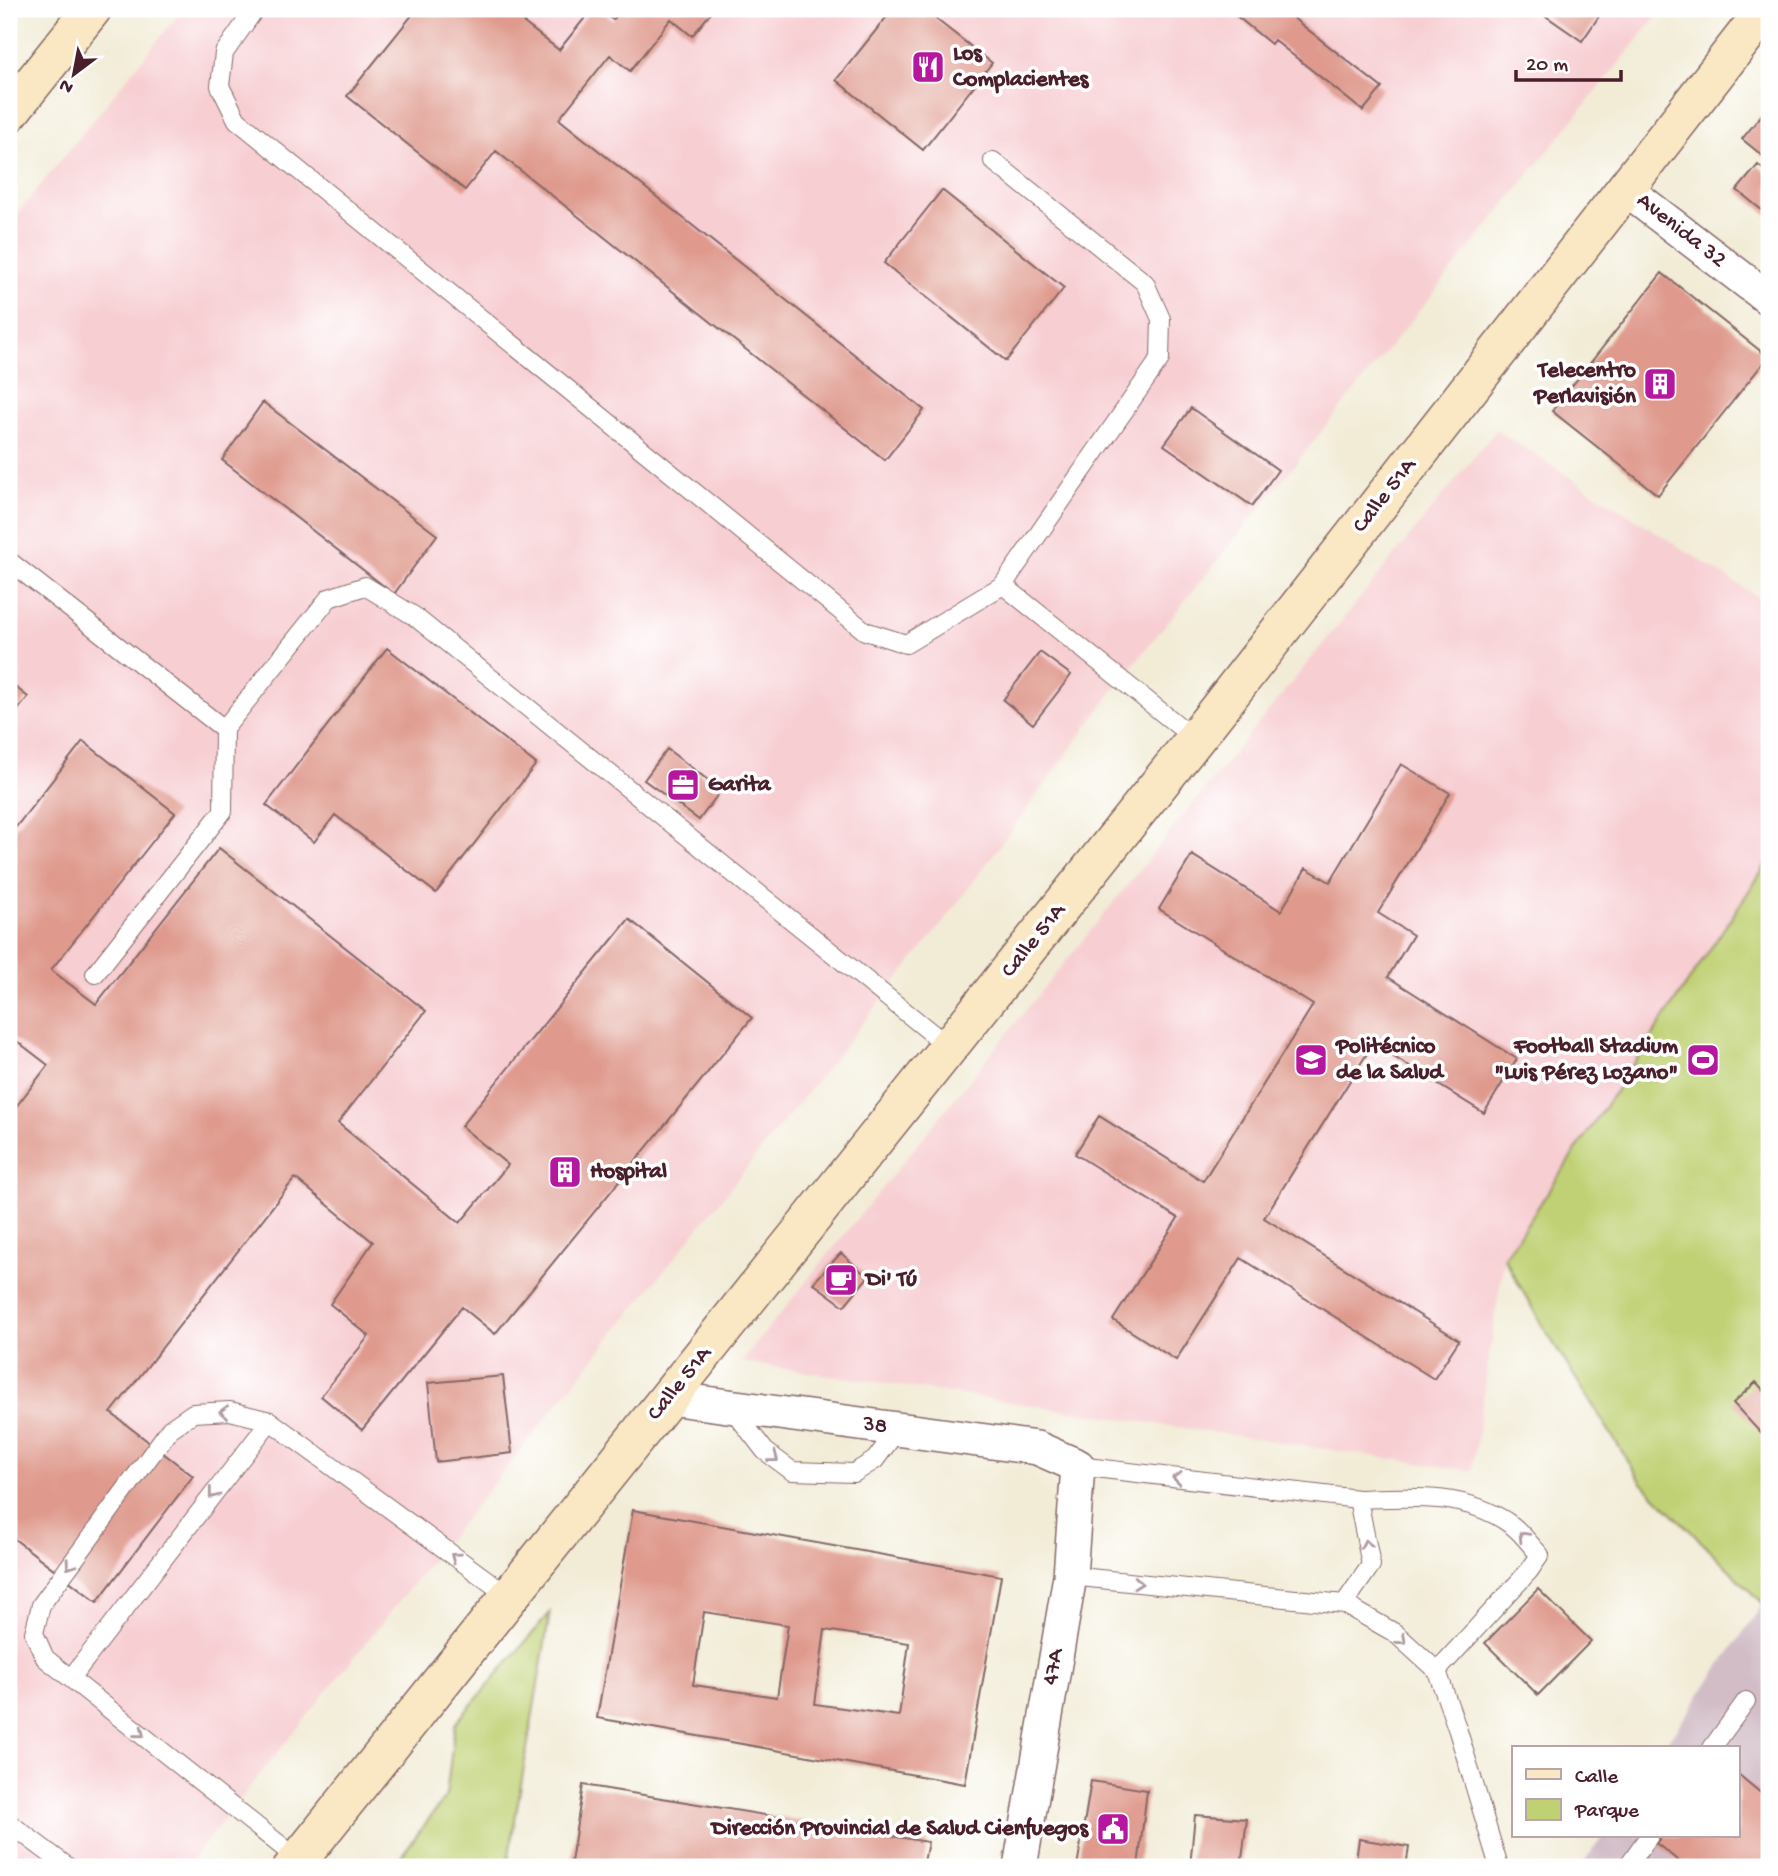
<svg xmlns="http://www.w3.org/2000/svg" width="1778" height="1876" font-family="'Gochi Hand',sans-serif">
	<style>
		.built { fill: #f7cfd3 }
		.industrial { fill: #d2bdc7 }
		.green { fill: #c0d174; stroke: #857850; stroke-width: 2 }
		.building { fill: #df9a8d; fill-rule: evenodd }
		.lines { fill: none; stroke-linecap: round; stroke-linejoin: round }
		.lane-casing { stroke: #856767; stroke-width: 20 }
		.street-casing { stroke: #856767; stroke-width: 36 }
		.secondary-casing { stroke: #856767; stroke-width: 41 }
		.lane { stroke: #fff; stroke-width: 18 }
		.street { stroke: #fff; stroke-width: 33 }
		.secondary { stroke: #fae7c3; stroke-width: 38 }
		.oneway { stroke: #ae9aa0 }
		.labels { text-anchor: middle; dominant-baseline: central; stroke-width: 7; stroke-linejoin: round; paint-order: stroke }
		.poi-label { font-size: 23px; font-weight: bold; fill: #4a1f2b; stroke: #fff; text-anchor: start }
		.street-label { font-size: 23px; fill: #4a1f2b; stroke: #fff }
	</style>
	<rect width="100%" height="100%" fill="#fff"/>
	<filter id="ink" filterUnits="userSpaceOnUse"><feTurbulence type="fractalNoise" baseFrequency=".0143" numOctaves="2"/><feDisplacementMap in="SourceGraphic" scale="14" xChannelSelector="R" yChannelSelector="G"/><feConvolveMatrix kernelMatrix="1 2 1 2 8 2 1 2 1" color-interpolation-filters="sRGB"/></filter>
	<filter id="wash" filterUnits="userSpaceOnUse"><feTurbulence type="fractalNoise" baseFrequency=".00686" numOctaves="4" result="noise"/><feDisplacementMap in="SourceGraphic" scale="28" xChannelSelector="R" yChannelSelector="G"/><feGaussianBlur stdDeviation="1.57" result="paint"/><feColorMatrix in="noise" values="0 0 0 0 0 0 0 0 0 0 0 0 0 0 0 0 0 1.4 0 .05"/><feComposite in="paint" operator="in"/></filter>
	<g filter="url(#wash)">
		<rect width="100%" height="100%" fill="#f2ecd7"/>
		<path class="built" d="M183 9H1663L1121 680 943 923 186 1867H9V224Z
			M1496 430 1769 604V861L1504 1258 1472 1471 741 1362Z"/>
		<path class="industrial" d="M1763 1604 1769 1609V1867H1581L1603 1836H1738V1748H1663Z"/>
		<path class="green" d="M1769 861V1609L1642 1483 1542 1325 1504 1258Z
			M550 1613 507 1867H393L446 1796 455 1724Z"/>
		<g id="blocks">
			<path class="building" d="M417 9H506L559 50 592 9H598L613 20 622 9H714L692 36 671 19 630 71 610 55 559 119 924 410 885 460 496 151 465 190 347 96Z
				M893 9H923L992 63 923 150 836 80Z
				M1228 9H1299L1292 17 1382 88 1363 111 1274 40 1271 44Z
				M1547 9H1604L1582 41 1543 14Z
				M1769 106V161L1742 139Z
				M1758 165 1769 174V216L1737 190Z
				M942 190 1064 288 1006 361 884 263Z
				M1662 273 1768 357 1658 495 1552 411Z
				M263 402 437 535 394 594 222 460Z
				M1191 408 1278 470 1252 506 1164 445Z
				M387 648 536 764 436 893 335 815 314 842 266 805Z
				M1040 652 1071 675 1033 724 1003 700Z
				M9 682 28 697 9 721Z
				M83 741 175 813 51 970 96 1004 219 848 426 1011 338 1123 460 1223 508 1165 461 1126 629 919 752 1018 495 1334 462 1307 362 1430 321 1396 369 1336 330 1304 373 1242 295 1178 111 1413 193 1476 97 1602 13 1538 9 1543V1116L48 1065 9 1035V836Z
				M667 749 721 790 699 820 644 780Z
				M1401 764 1450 793 1378 913 1413 935 1388 977 1517 1059 1484 1113 1373 1044 1264 1218 1459 1340 1434 1379 1241 1258 1176 1360 1113 1320 1178 1218 1075 1154 1099 1116 1203 1181 1313 1005 1159 909 1192 855 1281 911 1306 868 1330 882Z
				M841 1253 868 1277 844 1306 813 1283Z
				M503 1376 512 1453 436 1462 428 1383Z
				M1756 1382 1769 1396V1442L1733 1403Z
				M633 1510 1001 1576 965 1784 597 1718ZM704 1612 788 1625 777 1697 693 1685ZM825 1630 909 1643 899 1716 815 1704Z
				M1538 1589 1591 1641 1538 1695 1485 1643Z
				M1738 1774 1769 1800V1867H1686L1656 1843 1662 1836H1738Z
				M1091 1781 1147 1790 1138 1867H1077Z
				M583 1785 928 1842 923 1867H601L571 1862Z
				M1195 1815 1247 1819 1241 1867H1190Z
				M1359 1839 1409 1847 1406 1867H1355Z"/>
		</g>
	</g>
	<g filter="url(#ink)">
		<use href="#blocks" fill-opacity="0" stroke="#856767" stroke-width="2"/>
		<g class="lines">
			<defs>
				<path id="lane" d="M255 9 224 53 220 86 237 120 865 631 906 644 1003 585 1160 359 1161 319 1145 283 993 161
					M9 561 224 729
					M1003 585 1195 739
					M95 974 223 811 224 729 329 598 365 586 414 616 949 1047
					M730 1406 765 1451 792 1471 854 1473 875 1460 898 1429
					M1070 1576 1344 1604 1371 1565 1358 1499 1078 1466
					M1344 1604 1395 1633 1437 1671 1529 1571 1540 1555C1530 1545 1521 1531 1510 1524 1465 1492 1410 1497 1358 1499
					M1437 1671 1458 1731 1499 1867
					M71 1678 270 1421
					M1712 1748 1746 1701
					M9 1823 68 1867
					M299 1860 45 1658 34 1633 41 1605 170 1429 193 1413 230 1411 270 1421 510 1597
					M1627 1867 1649 1836"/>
				<path id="street" d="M1625 189 1769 299
					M669 1398 1037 1448 1078 1466 1070 1576 1020 1867"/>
				<path id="secondary" d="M9 113 92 9
					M293 1867 1195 739 1766 9"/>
			</defs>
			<use href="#lane" class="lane-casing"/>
			<use href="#street" class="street-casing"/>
			<use href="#secondary" class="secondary-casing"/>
			<use href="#lane" class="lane"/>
			<use href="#street" class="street"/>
			<use href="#secondary" class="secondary"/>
		</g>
		<defs><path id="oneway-chevron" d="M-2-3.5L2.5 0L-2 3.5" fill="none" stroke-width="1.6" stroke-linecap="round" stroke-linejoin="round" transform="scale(1.75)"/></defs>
		<g class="oneway">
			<use href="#oneway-chevron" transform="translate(224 1412) rotate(-179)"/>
			<use href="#oneway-chevron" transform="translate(774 1458) rotate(38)"/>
			<use href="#oneway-chevron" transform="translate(1177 1478) rotate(-173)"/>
			<use href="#oneway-chevron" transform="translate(213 1494) rotate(128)"/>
			<use href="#oneway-chevron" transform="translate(1523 1536) rotate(-133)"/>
			<use href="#oneway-chevron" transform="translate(1366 1544) rotate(-101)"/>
			<use href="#oneway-chevron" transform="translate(455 1557) rotate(-144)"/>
			<use href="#oneway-chevron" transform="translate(70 1565) rotate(126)"/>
			<use href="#oneway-chevron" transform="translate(1138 1583) rotate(6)"/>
			<use href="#oneway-chevron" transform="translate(1402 1640) rotate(41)"/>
			<use href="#oneway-chevron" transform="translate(140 1733) rotate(39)"/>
		</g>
	</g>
	<defs>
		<symbol id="restaurant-square" viewBox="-11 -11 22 22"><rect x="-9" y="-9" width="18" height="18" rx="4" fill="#b5179e" stroke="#fff"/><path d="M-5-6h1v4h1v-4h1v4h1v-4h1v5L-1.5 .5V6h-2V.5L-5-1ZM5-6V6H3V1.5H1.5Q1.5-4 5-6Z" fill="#fff"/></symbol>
		<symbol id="building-square" viewBox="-11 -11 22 22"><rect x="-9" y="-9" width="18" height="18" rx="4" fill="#b5179e" stroke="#fff"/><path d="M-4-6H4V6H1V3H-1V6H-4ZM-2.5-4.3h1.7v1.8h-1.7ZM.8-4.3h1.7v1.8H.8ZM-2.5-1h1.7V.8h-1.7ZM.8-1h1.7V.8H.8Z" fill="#fff"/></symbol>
		<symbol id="office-square" viewBox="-11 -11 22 22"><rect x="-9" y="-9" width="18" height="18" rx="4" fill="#b5179e" stroke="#fff"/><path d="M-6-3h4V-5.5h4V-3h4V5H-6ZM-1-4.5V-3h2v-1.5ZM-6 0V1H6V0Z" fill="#fff"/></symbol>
		<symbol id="school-square" viewBox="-11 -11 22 22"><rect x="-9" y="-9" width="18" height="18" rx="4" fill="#b5179e" stroke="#fff"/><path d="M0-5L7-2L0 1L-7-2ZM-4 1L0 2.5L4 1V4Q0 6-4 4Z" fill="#fff"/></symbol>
		<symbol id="stadium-square" viewBox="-11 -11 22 22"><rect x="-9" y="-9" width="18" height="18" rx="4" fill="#b5179e" stroke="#fff"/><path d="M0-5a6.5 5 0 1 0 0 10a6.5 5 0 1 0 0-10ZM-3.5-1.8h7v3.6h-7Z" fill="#fff"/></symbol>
		<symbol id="cafe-square" viewBox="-11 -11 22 22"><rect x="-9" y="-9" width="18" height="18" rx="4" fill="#b5179e" stroke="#fff"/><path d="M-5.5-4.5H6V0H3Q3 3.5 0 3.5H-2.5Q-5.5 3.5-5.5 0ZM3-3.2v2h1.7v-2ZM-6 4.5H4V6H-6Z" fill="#fff"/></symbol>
		<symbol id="civic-square" viewBox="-11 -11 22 22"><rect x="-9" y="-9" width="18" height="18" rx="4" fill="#b5179e" stroke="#fff"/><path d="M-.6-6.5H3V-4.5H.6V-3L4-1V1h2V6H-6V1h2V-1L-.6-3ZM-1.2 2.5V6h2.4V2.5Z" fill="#fff"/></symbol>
	</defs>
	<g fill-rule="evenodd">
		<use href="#restaurant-square" x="909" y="48" width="38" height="38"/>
		<use href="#building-square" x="1641" y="365" width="38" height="38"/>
		<use href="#office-square" x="664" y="766" width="38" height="38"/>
		<use href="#school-square" x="1292" y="1041" width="38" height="38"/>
		<use href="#stadium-square" x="1684" y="1041" width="38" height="38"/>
		<use href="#building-square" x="546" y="1153" width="38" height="38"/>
		<use href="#cafe-square" x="822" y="1261" width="38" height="38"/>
		<use href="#civic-square" x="1094" y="1810" width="38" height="38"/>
	</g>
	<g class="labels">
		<g class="poi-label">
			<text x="953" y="54">Los<tspan x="953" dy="26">Complacientes</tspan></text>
			<text x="1636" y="371" text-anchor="end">Telecentro<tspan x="1636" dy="26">Perlavisión</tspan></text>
			<text x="708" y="785">Garita</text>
			<text x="1336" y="1047">Politécnico<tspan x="1336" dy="26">de la Salud</tspan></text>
			<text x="1678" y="1047" text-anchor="end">Football Stadium<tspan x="1678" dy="26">"Luis Pérez Lozano"</tspan></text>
			<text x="590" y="1172">Hospital</text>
			<text x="866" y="1280">Di' Tú</text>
			<text x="1088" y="1829" text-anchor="end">Dirección Provincial de Salud Cienfuegos</text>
		</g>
		<g class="street-label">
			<text transform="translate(1681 231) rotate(38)">Avenida 32</text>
			<text transform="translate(1385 496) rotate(-52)">Calle 51A</text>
			<text transform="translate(1034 941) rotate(-51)">Calle 51A</text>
			<text transform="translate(680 1384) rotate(-51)">Calle 51A</text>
			<text transform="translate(875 1426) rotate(8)">38</text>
			<text transform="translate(1054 1667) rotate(-80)">47A</text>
		</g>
	</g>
	<rect width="1778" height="1876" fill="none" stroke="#fff" stroke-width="35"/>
	<rect x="1512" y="1746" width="228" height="91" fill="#ffffff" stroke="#b7a5aa" stroke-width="2"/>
	<rect x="1526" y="1769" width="35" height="10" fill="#fae7c3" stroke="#b7a5aa" stroke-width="2"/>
	<text x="1575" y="1782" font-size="21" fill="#4a1f2b">Calle</text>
	<rect x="1526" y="1799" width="35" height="21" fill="#c0d174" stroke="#b7a5aa" stroke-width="2"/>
	<text x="1575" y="1816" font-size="21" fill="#4a1f2b">Parque</text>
	<g transform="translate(74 74) rotate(212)" stroke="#ffffff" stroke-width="5" paint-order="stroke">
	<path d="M0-5L12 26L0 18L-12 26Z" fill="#4a1f2b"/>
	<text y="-10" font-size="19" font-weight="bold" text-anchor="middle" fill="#4a1f2b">N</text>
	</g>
	<path d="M1516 70v10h105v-10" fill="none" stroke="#4a1f2b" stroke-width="3.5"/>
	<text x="1526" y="70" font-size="21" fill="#4a1f2b" stroke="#ffffff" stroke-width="5" paint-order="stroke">20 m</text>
</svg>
